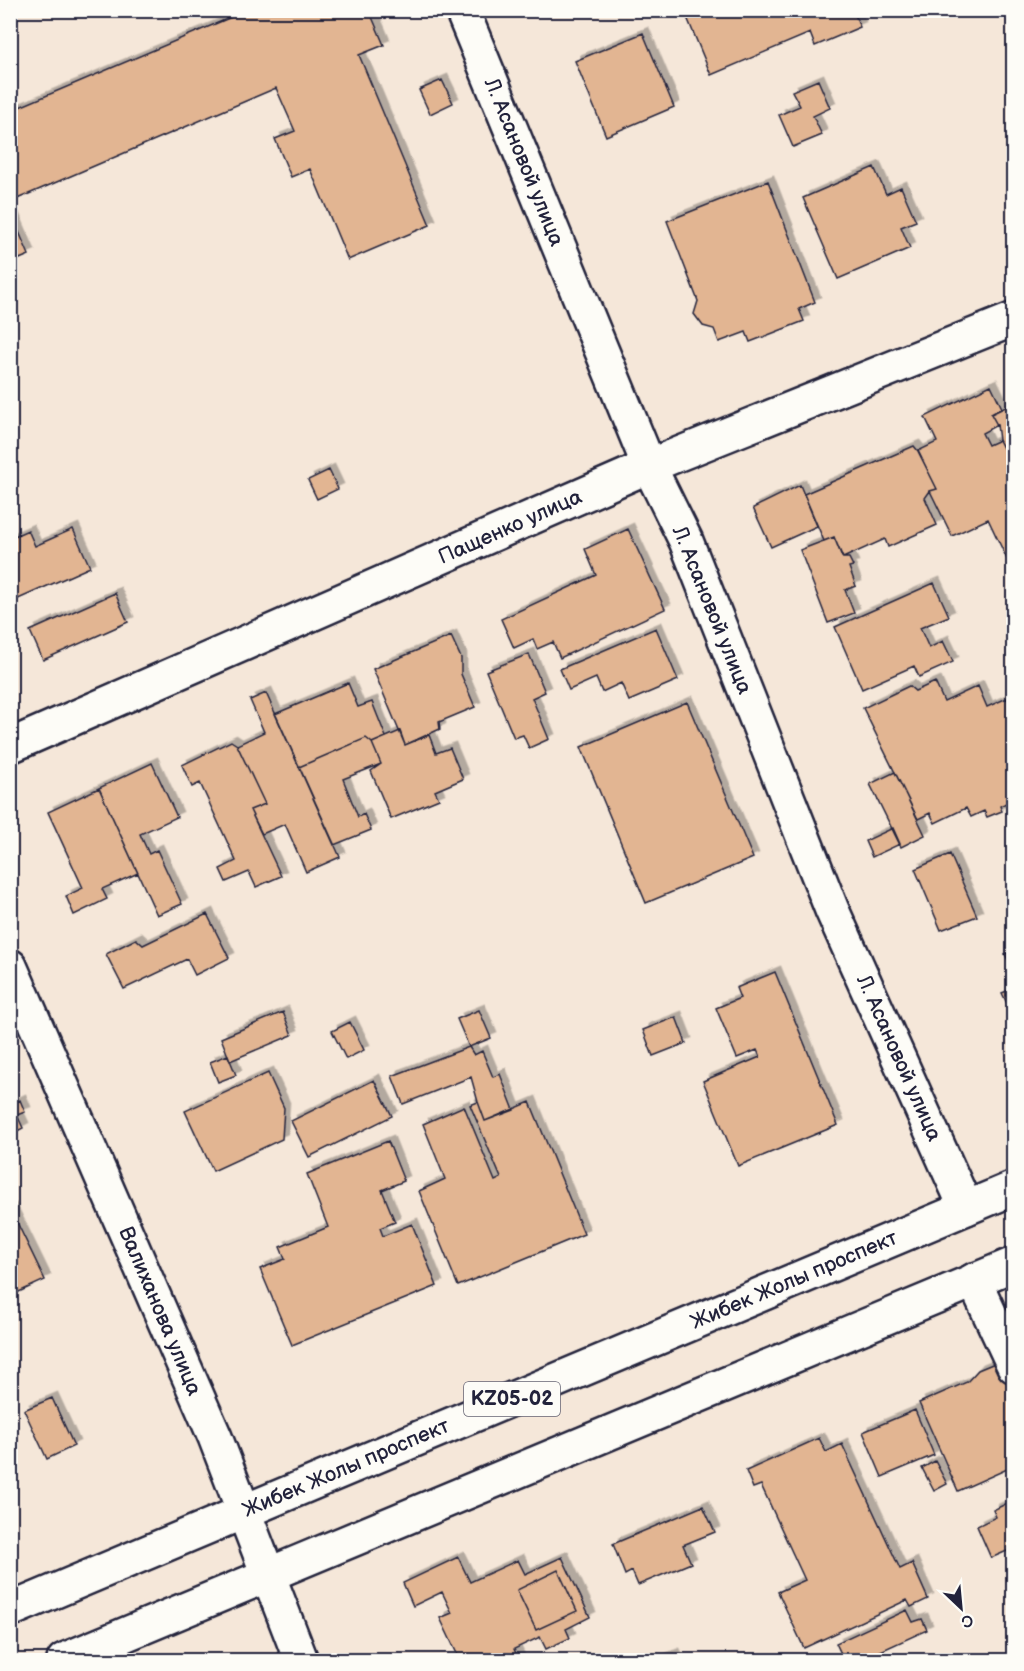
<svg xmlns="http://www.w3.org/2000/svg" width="1024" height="1671" font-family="'Balsamiq Sans',sans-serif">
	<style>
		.building { fill: #e2b592; stroke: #22223b; stroke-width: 1.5; filter: url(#shadow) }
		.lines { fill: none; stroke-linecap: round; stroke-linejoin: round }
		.street-casing { stroke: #22223b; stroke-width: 38 }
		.highway-casing { stroke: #22223b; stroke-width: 38 }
		.street { stroke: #fdfcf7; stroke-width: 33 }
		.highway { stroke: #fdfcf7; stroke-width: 33 }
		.labels { text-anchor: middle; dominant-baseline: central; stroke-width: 5; stroke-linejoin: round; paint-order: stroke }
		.shield { fill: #fdfcf7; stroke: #646373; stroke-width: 1.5 }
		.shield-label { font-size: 20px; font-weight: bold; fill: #22223b }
		.street-label { font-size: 21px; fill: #22223b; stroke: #fdfcf7 }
	</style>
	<defs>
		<filter id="shadow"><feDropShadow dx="5.5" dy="-5.5" stdDeviation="0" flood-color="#0004"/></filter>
	</defs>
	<rect width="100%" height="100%" fill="#f5e7d9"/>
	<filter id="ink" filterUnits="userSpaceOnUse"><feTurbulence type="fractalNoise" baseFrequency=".0167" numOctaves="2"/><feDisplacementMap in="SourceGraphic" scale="12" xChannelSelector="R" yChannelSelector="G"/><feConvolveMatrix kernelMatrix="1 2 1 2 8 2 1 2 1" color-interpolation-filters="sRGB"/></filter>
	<g filter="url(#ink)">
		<path class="building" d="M248 10H369L384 45 359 55 430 225 348 260 310 169 291 177 275 139 295 131 276 88 10 202V111Z
			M684 10H853L860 27 815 46 810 33 711 75Z
			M643 33 674 107 606 136 575 61Z
			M442 80 453 103 430 114 419 90Z
			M818 80 830 108 813 116 822 135 793 147 779 115 800 106 792 91Z
			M874 167 886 194 901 187 916 221 901 227 910 248 838 279 803 198Z
			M768 181 815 302 799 309 804 321 750 342 746 332 719 342 714 329 703 326 694 314 698 301 667 221Z
			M10 211 29 255 10 263Z
			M991 385 1002 408 991 414 997 425 982 433 988 445 999 440 1014 470V556L1007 559 988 519 952 536 930 491 937 489 918 451 937 442 925 417Z
			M1014 403V470L999 440 997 425 991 414Z
			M914 446 918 451 937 489 930 491 925 498 937 525 888 547 885 539 843 558 834 537 824 541 804 494Z
			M329 470 338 489 317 499 308 480Z
			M800 485 817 526 771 547 753 508Z
			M73 529 90 567 16 600 10 588V538L28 530 35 546Z
			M628 529 665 609 560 658 553 642 537 649 533 639 514 648 501 619 596 575 585 549Z
			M834 537 842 557 843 558H849L853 566 849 567 856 586 845 590 854 613 828 623 800 550Z
			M934 583 949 616 920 628 929 648 943 641 953 662 919 677 914 666 862 689 835 627Z
			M115 593 128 622 43 660 30 631Z
			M656 628 678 680 629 701 621 683 602 692 596 678 569 690 560 669Z
			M451 636 461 658V674L475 707 439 722 440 729 405 745 373 669Z
			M529 654 545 692 532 698 549 739 529 748 523 735 514 738 486 671Z
			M935 682 944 702 978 686 987 707 1007 698 1014 714V774L1011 775 1014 782V799L1000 806 1002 811 987 817 984 811 971 817 966 808 935 823 930 813 918 819 863 708 909 686 915 691Z
			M348 683 358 707 372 702 386 737 372 743 366 738 299 767 275 714Z
			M266 693 340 857 306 872 285 824 262 834 250 810 265 804 237 745 264 732 250 700Z
			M687 702 753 858 646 903 581 747Z
			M400 731 405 745 429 735 436 753 450 748 463 779 435 791 439 799 391 819 371 771 381 764 372 743Z
			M366 738 372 743 381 764 343 779 358 817 364 814 371 830 334 845 299 767Z
			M231 741 237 745 265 804 250 810 281 876 256 887 249 872 226 882 220 869 236 861 200 783 192 787 182 765Z
			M152 763 177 817 140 834 149 854 157 850 182 904 157 915 99 788Z
			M895 772 925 835 901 847 870 784Z
			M99 788 138 873 102 889 107 899 74 915 66 896 83 888 48 812Z
			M893 828 900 844 872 857 865 841Z
			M950 854 977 916 941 930 915 869Z
			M207 914 229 958 195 975 187 959 124 989 106 954 136 939 143 945Z
			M1014 951V973L1005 954Z
			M775 972 838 1125 738 1166 703 1081 760 1057 757 1050 737 1058 716 1008 740 998 736 988Z
			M1014 988V1014H1012L1002 993Z
			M479 1010 491 1038 469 1047 457 1019Z
			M283 1012 292 1035 230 1061 221 1038Z
			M676 1017 686 1043 653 1056 643 1030Z
			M350 1022 364 1050 346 1059 332 1031Z
			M469 1047 474 1055 482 1051 493 1077 500 1074 514 1110 485 1121 478 1102 471 1077 403 1104 392 1076Z
			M228 1055 236 1075 218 1082 210 1062Z
			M268 1073 284 1108 282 1139 213 1171 185 1111Z
			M374 1080 392 1116 309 1157 291 1121Z
			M10 1100 12 1104 20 1100 25 1112 17 1115 23 1128 10 1135Z
			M478 1102 485 1121 530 1102 584 1234 458 1286 419 1191 445 1179 423 1124 464 1106 495 1181 501 1178 470 1105Z
			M388 1141 404 1181 382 1190 395 1222 380 1228 383 1236 412 1224 437 1286 292 1345 260 1269 285 1259 280 1247 328 1227 307 1174Z
			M10 1208 45 1280 10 1296Z
			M1002 1360 1014 1387V1466L958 1491 919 1403 967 1382 978 1370Z
			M52 1398 74 1446 47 1459 24 1410Z
			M915 1410 934 1455 882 1477 863 1432Z
			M819 1438 826 1452 842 1444 900 1569 912 1563 928 1599 911 1607 907 1600 804 1648 778 1592 805 1580 761 1485 753 1488 746 1471Z
			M935 1461 947 1484 934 1491 922 1468Z
			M1014 1500V1548L991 1558 977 1526 996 1517 993 1510Z
			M703 1506 715 1532 683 1545 691 1563 638 1585 632 1571 625 1575 613 1544Z
			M458 1557 470 1582 518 1560 525 1574 562 1557 590 1617 566 1629 570 1638 546 1649 540 1637 514 1649 519 1660H460L440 1618 452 1613 442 1592 413 1606 403 1583Z
			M558 1570 577 1611 536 1630 517 1590Z
			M907 1610 913 1622 922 1619 927 1630 861 1660H844L836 1643Z
			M674 1654 677 1660H658Z"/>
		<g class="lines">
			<defs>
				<path id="street" d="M462 10 649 466 686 541 832 910 966 1208
					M10 746 649 466 1014 319
					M10 966 215 1437 301 1660
					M974 1280 1014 1366"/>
				<path id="highway" d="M10 1610 1014 1188
					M64 1660 1014 1264"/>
			</defs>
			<use href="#street" class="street-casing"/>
			<use href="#highway" class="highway-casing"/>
			<use href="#street" class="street"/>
			<use href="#highway" class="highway"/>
		</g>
	</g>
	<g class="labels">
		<rect class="shield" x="464" y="1382" width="96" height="34" rx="4.5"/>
		<g class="shield-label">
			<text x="512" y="1399">KZ05-02</text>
		</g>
		<g class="street-label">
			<text transform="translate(524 162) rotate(68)">Л. Асановой улица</text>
			<text transform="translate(510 527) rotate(-24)">Пащенко улица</text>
			<text transform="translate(712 610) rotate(68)">Л. Асановой улица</text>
			<text transform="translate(899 1058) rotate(66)">Л. Асановой улица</text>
			<text transform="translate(794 1280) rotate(-23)">Жибек Жолы проспект</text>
			<text transform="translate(160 1311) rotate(67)">Валиханова улица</text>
			<text transform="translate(346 1468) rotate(-23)">Жибек Жолы проспект</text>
		</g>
	</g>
	<rect width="1024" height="1671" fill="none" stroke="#fdfcf7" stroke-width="36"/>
	<rect x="18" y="18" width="988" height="1635" fill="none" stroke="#22223b" stroke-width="2" filter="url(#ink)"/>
	<g transform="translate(961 1608) rotate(154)" stroke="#fdfcf7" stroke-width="4.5" paint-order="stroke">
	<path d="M0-4.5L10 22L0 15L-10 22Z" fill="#22223b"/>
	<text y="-9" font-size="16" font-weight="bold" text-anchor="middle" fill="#22223b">С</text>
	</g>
</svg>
